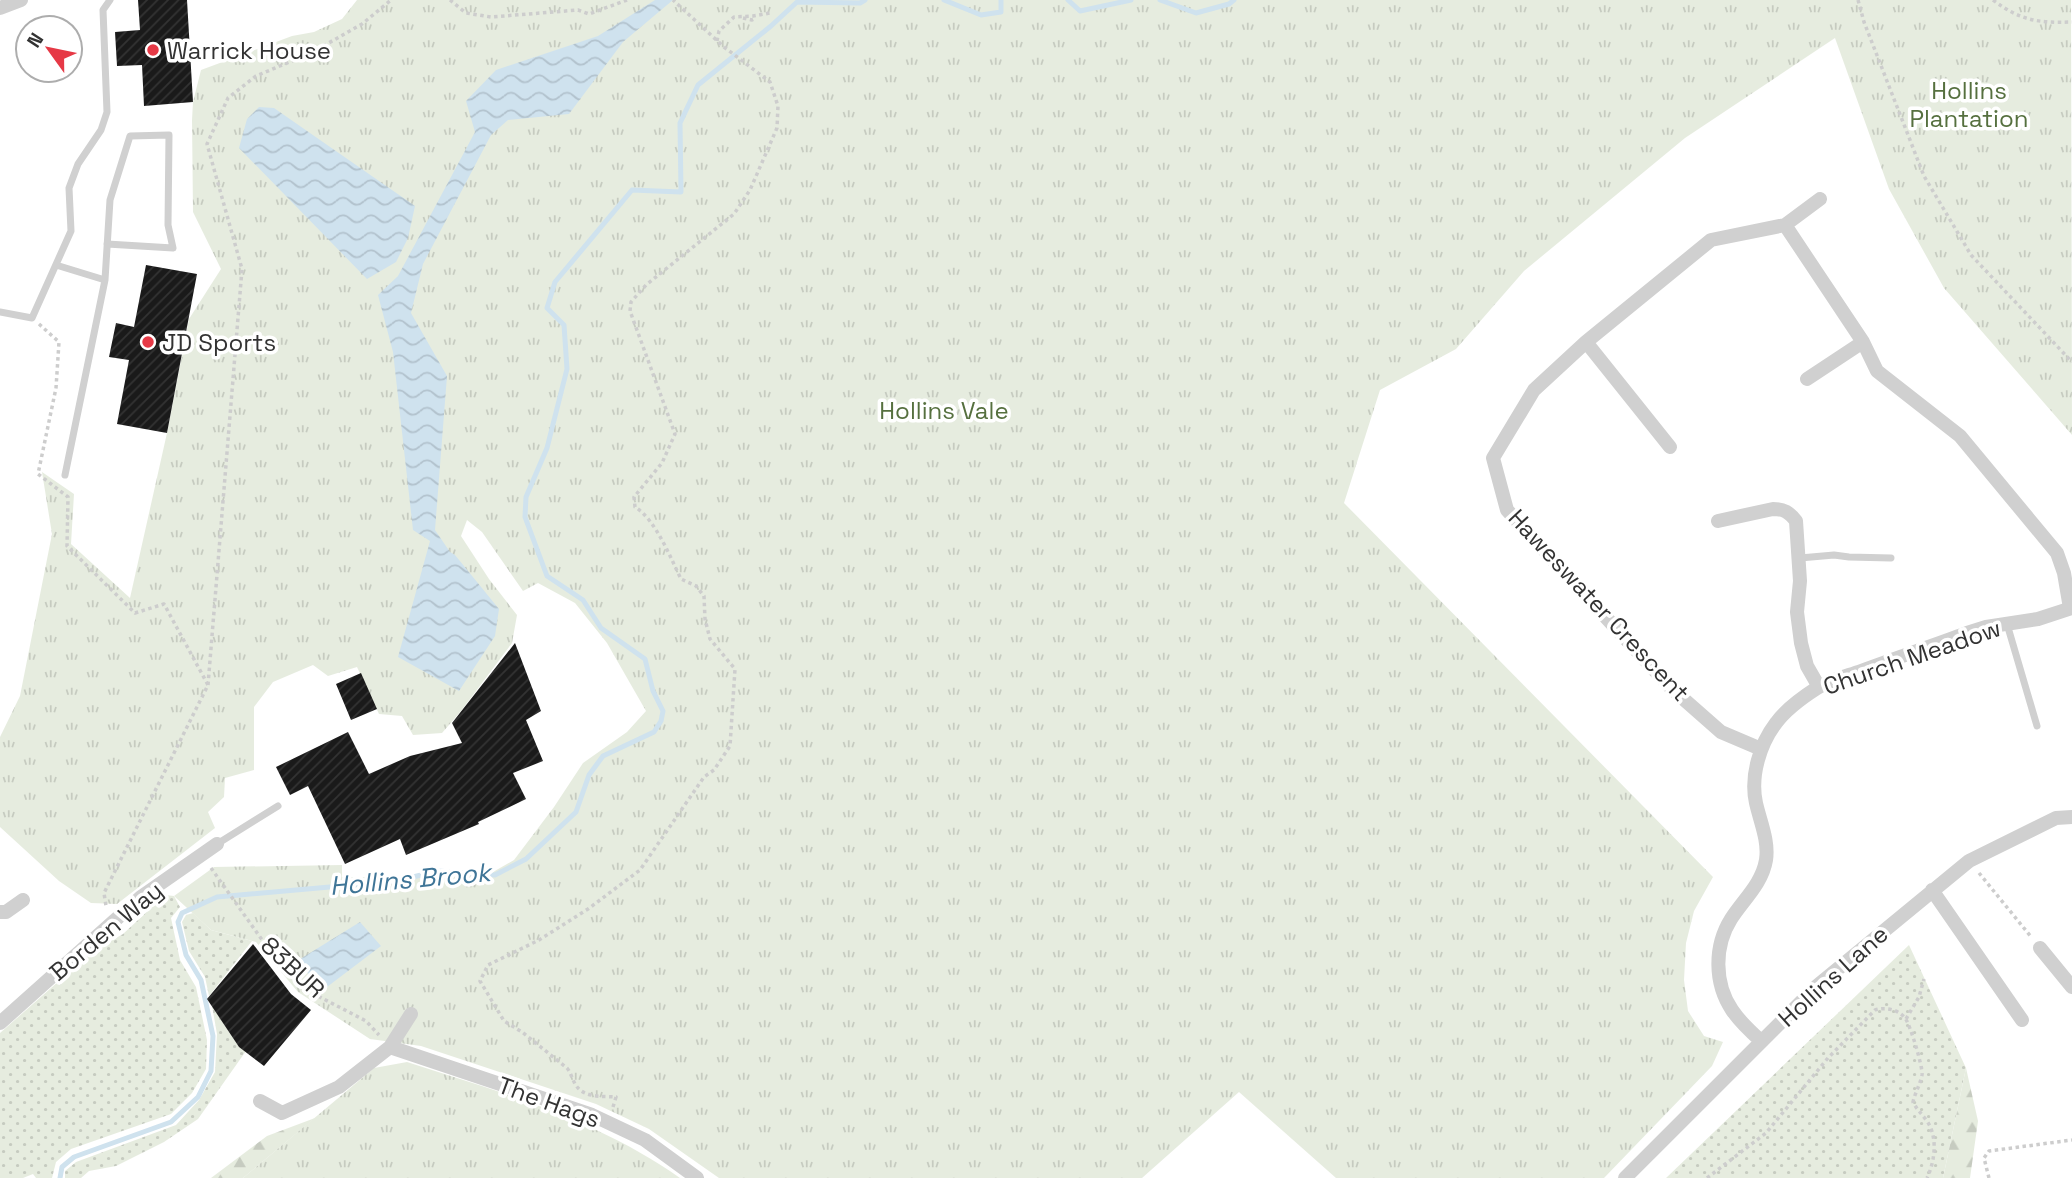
<svg xmlns="http://www.w3.org/2000/svg" width="2072" height="1178" font-family="'Space Grotesk',sans-serif">
	<style>
		.grass { fill: url(#grass-dots) }
		.forest { fill: url(#forest-firs) }
		.park { fill: url(#park-tufts) }
		.water { fill: url(#water-waves) }
		.lines { fill: none; stroke-linecap: round; stroke-linejoin: round }
		.stream { stroke: #cfe2ee; stroke-width: 5 }
		.building { fill: url(#building-hatch) }
		.path { stroke: #cdcdcd; stroke-width: 3.5; stroke-dasharray: 3.5 3.5; stroke-linecap: butt }
		.service { stroke: #d0d0d0; stroke-width: 7 }
		.minor { stroke: #d0d0d0; stroke-width: 14 }
		.poi-dot { fill: #e63946; stroke: #fff; stroke-width: 2.5 }
		.labels { text-anchor: middle; dominant-baseline: central; stroke-width: 7; stroke-linejoin: round; paint-order: stroke }
		.poi-label { font-size: 24px; fill: #333; stroke: #fff; text-anchor: start }
		.park-label { font-size: 24px; fill: #56703f; stroke: #fff }
		.street-label { font-size: 24px; fill: #333; stroke: #fff }
		.water-label { font-size: 26px; font-style: italic; fill: #3f7597; stroke: #fff }
	</style>
	<defs>
		<pattern id="grass-dots" width="8" height="8" patternUnits="userSpaceOnUse" patternTransform="scale(1.75)"><rect width="8" height="8" fill="#e6ecdf"/><path d="M2 2h.1M6 6h.1" fill="none" stroke="#c6cbc0" stroke-width="1.8" stroke-linecap="round"/></pattern>
		<pattern id="forest-firs" width="22" height="20" patternUnits="userSpaceOnUse" patternTransform="scale(1.75)"><rect width="22" height="20" fill="#e6ecdf"/><path d="M5 1l3.5 6h-7zM16 11l3.5 6h-7z" fill="#c6cbc0"/></pattern>
		<pattern id="park-tufts" width="24" height="20" patternUnits="userSpaceOnUse" patternTransform="scale(1.75)"><rect width="24" height="20" fill="#e6ecdf"/><path d="M3 7l-1-3M5 7V3M7 7l1-3M15 17l-1-3M17 17v-4M19 17l1-3" fill="none" stroke="#c6cbc0"/></pattern>
		<pattern id="water-waves" width="16" height="10" patternUnits="userSpaceOnUse" patternTransform="scale(1.75)"><rect width="16" height="10" fill="#cfe2ee"/><path d="M0 5q4-4 8 0t8 0" fill="none" stroke="#b2c2cd"/></pattern>
		<pattern id="building-hatch" width="6" height="6" patternUnits="userSpaceOnUse" patternTransform="scale(1.75)"><rect width="6" height="6" fill="#1a1a1a"/><path d="M-1 1l2-2M0 6l6-6M5 7l2-2" fill="none" stroke="#333"/></pattern>
	</defs>
	<rect width="100%" height="100%" fill="#fff"/>
	<path class="grass" d="M165 895 174 896 180 907 171 918 180 960 196 987 207 1040 206 1069 192 1093 171 1114 71 1149 56 1162 52 1178H36L33 1174 23 1178H0V1033L93 951 123 934Z
		M193 913 211 930 252 941 209 996 205 977 189 951 182 922 186 915Z
		M1909 945 1966 1068 1943 1178H1666Z
		M212 1006 239 1047 246 1051 198 1119 164 1142 116 1166 89 1171 81 1178H65V1171L76 1162 176 1125 199 1100 215 1072 217 1034Z"/>
	<path class="forest" d="M1966 1068 1978 1121 1970 1178H1943Z
		M315 1118 243 1178H211L267 1136Z"/>
	<path class="park" d="M357 0H2071L2072 435 1944 288 1889 189 1835 38 1685 138 1524 271 1456 349 1380 390 1344 503 1713 877 1694 911 1686 943 1684 980 1688 1011 1704 1036 1723 1042 1712 1066 1604 1178H1336L1239 1092 1142 1178H719L649 1129 596 1104 421 1046 370 1039 298 992 256 942 211 930 174 896 214 867 342 865V877H419L493 872 514 860 554 807 583 763 627 732 646 711 607 643 575 603 538 583 523 591 482 532 467 520 461 536 489 579 517 615 512 643 461 711 442 733 413 735 402 716 379 714 357 667 328 676 313 665 273 682 254 707V770L225 778 224 797 208 812 215 828 117 904 91 903 59 881 0 827V737L20 696 52 534 42 472 74 494 71 544 130 598 167 433 189 319 221 269 193 212 192 120 193 102 201 70 292 36 314 32 342 19Z
		M407 1062C501 1092 598 1120 680 1178H243L374 1068Z"/>
	<path class="water" d="M655 0H673L623 42 569 114 508 120 491 135 423 264 411 313 447 376 435 530 450 552 455 555 499 609 495 636 459 691 398 657 430 541 413 530 393 352 378 295 398 276 475 132 466 101 496 70 598 36Z
		M259 107 274 108 415 206 408 238 396 262 367 279 239 148 247 119Z
		M360 922 381 946 323 990 297 961Z"/>
	<g class="lines">
		<path class="stream" d="M944 0 981 15 1001 12V0
			M1068 0 1080 11 1131 0
			M1160 0 1196 13 1229 4 1234 0
			M60 1178 62 1167 74 1157 171 1122 198 1097 211 1071 213 1036 201 980 186 955 178 922 182 913 217 897 397 881 437 871 495 875 526 859 576 812 589 775 603 756 654 732 661 721 663 711 653 691 645 659 601 628 583 600 547 576 525 517 526 497 547 448 567 369 564 325 547 308 555 282 632 190 681 192 680 123 698 85 771 26 797 2 860 3 865 0"/>
	</g>
	<path class="building" d="M138 0H187L193 102 144 106 142 65 117 66 115 32 140 30Z
		M146 265 197 274 167 433 117 424 129 360 109 357 116 323 134 327Z
		M515 643 541 711 526 720 543 761 513 773 526 799 478 822 479 824 406 855 400 839 345 864 308 786 290 795 276 767 348 732 369 774 410 756 462 743 452 723Z
		M361 673 377 709 351 720 336 684Z
		M253 944 291 994 311 1010 264 1066 239 1047 207 999Z"/>
	<g class="lines">
		<path class="path" d="M450 0 466 13 491 17 578 10 589 14 627 0
			M1858 0 1864 22 1924 176 1971 255 2072 362
			M1993 0C2021 21 2038 23 2072 22
			M743 18 752 20 756 18
			M717 41 719 31 734 17 753 16 770 13
			M39 324 59 342 56 388 38 474 68 497 67 546 135 613 164 604 208 685 104 893 106 906
			M208 685 242 269 207 144 228 98 256 76 311 53 362 24 391 0
			M211 868 265 944 318 996 366 1021 379 1035
			M1979 873 2032 938
			M1906 1019 1919 997 1924 979
			M613 1107 616 1097C604 1096 587 1098 578 1088 573 1083 572 1074 567 1068L522 1032 504 1021 480 981 488 965 539 940 588 909 640 870 704 777 714 770 730 746 735 669 710 639 705 619 704 596 696 586 681 579C670 557 656 520 635 507L634 497 662 463 675 434 630 311 631 302 646 285 734 214 750 190 777 128 778 106 770 82 724 47 673 0
			M1707 1178 1766 1133 1828 1058 1875 1010C1885 1007 1898 1009 1905 1018 1910 1024 1923 1067 1922 1075 1920 1085 1915 1093 1913 1102 1917 1110 1922 1114 1927 1121 1938 1137 1935 1161 1927 1178
			M1989 1178 1984 1158 1989 1151 2072 1140"/>
		<path class="service" d="M56 265 105 280 65 475
			M105 280 110 200 130 136 169 135 168 225 173 248 107 244
			M0 312 32 318 71 231 69 188 78 164 101 130 107 112 103 10 110 0
			M1800 558 1834 555 1849 557 1891 558
			M2007 624 2037 726
			M217 844 278 806"/>
		<path class="minor" d="M0 8 21 0
			M1785 225 1863 342 1877 371 1960 436 2057 553 2064 573 2070 608
			M1586 342 1670 447
			M1807 379 1863 342
			M1718 521 1773 509C1784 509 1789 512 1796 521L1800 581 1797 612 1801 643 1807 666 1819 687
			M1761 749 1721 732 1671 688 1507 510 1493 458 1534 390 1586 342 1711 240 1785 225 1820 199
			M1932 890 2022 1020
			M0 912H6L23 900
			M2040 948 2072 987
			M0 1023 141 897 217 844
			M1761 1041C1751 1032 1740 1022 1732 1010 1714 983 1714 946 1731 919 1743 900 1762 884 1766 860 1769 841 1760 821 1756 803 1750 776 1760 744 1776 723 1786 709 1803 697 1817 688 1830 680 1847 676 1861 671 1896 658 1932 646 1967 633L1986 627 2038 619 2072 608
			M390 1047 592 1115 645 1140 697 1178
			M260 1101 282 1113 339 1087 390 1047 411 1014
			M1625 1178 1817 986 1969 861 2056 818 2072 817"/>
	</g>
	<g class="poi-dot">
		<circle cx="153" cy="50" r="7"/>
		<circle cx="148" cy="342" r="7"/>
	</g>
	<g class="labels">
		<g class="poi-label">
			<text x="167" y="50">Warrick House</text>
			<text x="162" y="342">JD Sports</text>
		</g>
		<g class="park-label">
			<text x="1969" y="90">Hollins<tspan x="1969" dy="28">Plantation</tspan></text>
			<text x="944" y="410">Hollins Vale</text>
		</g>
		<g class="street-label">
			<text transform="translate(1599 605) rotate(47)">Haweswater Crescent</text>
			<text transform="translate(1912 657) rotate(-19)">Church Meadow</text>
			<text transform="translate(106 931) rotate(-40)">Borden Way</text>
			<text transform="translate(293 967) rotate(43)">83BUR</text>
			<text transform="translate(1833 976) rotate(-42)">Hollins Lane</text>
			<text transform="translate(549 1102) rotate(20)">The Hags</text>
		</g>
		<g class="water-label">
			<text transform="translate(410 879) rotate(-5)">Hollins Brook</text>
		</g>
	</g>
	<g transform="translate(49 49) rotate(303)"><circle r="33" fill="#ffffff" stroke="#adadad" stroke-width="2"/>
	<path d="M0-5L12 26L0 18L-12 26Z" fill="#e63946"/>
	<text y="-10" font-size="19" font-weight="bold" text-anchor="middle" fill="#333333">N</text>
	</g>
</svg>
